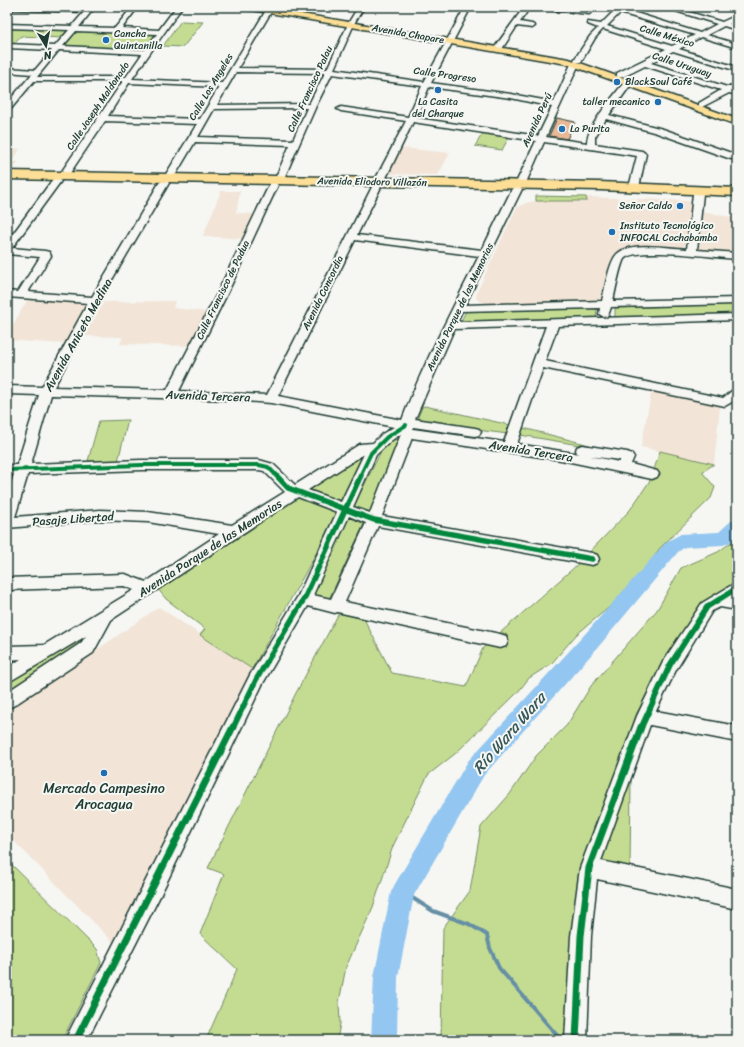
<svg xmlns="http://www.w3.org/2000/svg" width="744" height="1047" font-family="Sriracha,sans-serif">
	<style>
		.built { fill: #f2e4d7 }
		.green { fill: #c4dc92; stroke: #728c63 }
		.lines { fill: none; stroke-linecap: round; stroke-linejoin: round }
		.stream { stroke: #658fa5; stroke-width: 4 }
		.river { fill: #93c6f0; fill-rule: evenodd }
		.building { fill: #e7b997; stroke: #1f3d34 }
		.minor-casing { stroke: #1f3d34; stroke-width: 3 }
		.major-casing { stroke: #1f3d34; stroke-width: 3 }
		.highway-casing { stroke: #1f3d34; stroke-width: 3 }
		.minor { fill: #f6f6f2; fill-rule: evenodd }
		.major { fill: #fcde96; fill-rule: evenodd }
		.highway { fill: #fcde96; fill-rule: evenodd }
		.cycleway-far2-casing { stroke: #f6f6f2; stroke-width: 6 }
		.cycleway-far1-casing { stroke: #f6f6f2; stroke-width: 8 }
		.cycleway-casing { stroke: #f6f6f2; stroke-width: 10 }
		.cycleway-far2 { stroke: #00873e; stroke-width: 4 }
		.cycleway-far1 { stroke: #00873e; stroke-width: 5.5 }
		.cycleway { stroke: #00873e; stroke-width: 7 }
		.poi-dot { fill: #1f6fb2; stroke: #f6f6f2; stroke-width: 1.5 }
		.labels { text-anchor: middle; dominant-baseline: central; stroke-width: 4; stroke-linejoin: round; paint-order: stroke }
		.far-poi-label { font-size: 10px; fill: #1f3d34; stroke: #f6f6f2; text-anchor: start }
		.far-street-label { font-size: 10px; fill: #1f3d34; stroke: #f6f6f2 }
		.street-label { font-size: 12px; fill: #1f3d34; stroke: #f6f6f2 }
		.near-poi-label { font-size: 14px; fill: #1f3d34; stroke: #f6f6f2 }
		.near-water-label { font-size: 16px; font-style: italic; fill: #36585a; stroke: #f6f6f2 }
	</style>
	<rect width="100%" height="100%" fill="#f6f6f2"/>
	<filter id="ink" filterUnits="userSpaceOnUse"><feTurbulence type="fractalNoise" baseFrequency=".025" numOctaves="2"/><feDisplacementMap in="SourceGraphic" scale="8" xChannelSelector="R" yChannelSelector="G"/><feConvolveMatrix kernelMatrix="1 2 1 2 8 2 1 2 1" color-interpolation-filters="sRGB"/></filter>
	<g filter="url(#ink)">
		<path class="built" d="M401 148 450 153 438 175 389 174Z
			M7 149H20L12 162H18L14 168H7Z
			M221 191H240L236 213 257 214 244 239 203 236Z
			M586 197 688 201 693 205 686 245 679 249 638 246 621 250 614 257 602 300 484 303 479 301 476 298 477 292 515 211 518 207 526 203 536 201H586Z
			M701 212 737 218V253L699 249Z
			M28 299 83 302 88 304 64 344 7 340V335Z
			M175 301 173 308 207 312 191 346 120 344 123 337 84 336 104 302Z
			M652 389 715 403 720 406 714 464 641 447Z
			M159 607 252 669 115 944 7 834V712Z"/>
		<path class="green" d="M181 21 203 22 183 47 163 46Z
			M25 28 71 30 63 38 21 36 12 45H7V29H19Z
			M77 31H79L156 34 144 50 141 51 64 47Z
			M483 133 509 137 502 150 475 146Z
			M536 196 586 197 587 201H536Z
			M737 304V315L615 320V308Z
			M597 308 596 319 460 323 466 311Z
			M425 406 510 425 508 434 422 423 418 417 422 407Z
			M128 420 118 461H88L99 421Z
			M523 428 609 450 520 435Z
			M393 433 403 436 370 512 354 506 388 437Z
			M373 446 344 503 307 489Z
			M660 451 714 464 702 472 715 487 711 498 659 549 641 578 614 603 576 635 551 664 529 678 518 692 456 753 428 775 393 846 373 907 346 967 339 1002 340 1024 337 1040H206L237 969 200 934 224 874 208 868 296 693 339 613 364 619 392 673 466 687 483 648 577 565 630 510 651 479Z
			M296 497 339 512 252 669 200 635 205 629 166 599 157 588Z
			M348 516 365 522 329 599 309 595Z
			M737 538V583L701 603 681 633 637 713 582 870 566 1040H441L443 928 470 891 481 827 510 794 536 756 567 725 591 686 657 610 681 568 718 552Z
			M92 628 81 646 7 694V684Z
			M631 779 630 868 606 865 603 861 602 854Z
			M7 860 97 949 101 963 62 1040H7Z"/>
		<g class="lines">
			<path class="stream" d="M403 892 433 911 469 924 487 935 490 948 499 968 561 1040"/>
			<path class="river" d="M737 520V536L729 543 723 545 685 547 678 552 599 646 484 775 414 895 398 977 397 1040H371L374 977 391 892 395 884 468 761 585 634 666 542 681 534 719 532 731 521Z"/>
		</g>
		<path class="building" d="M557 118 575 122 567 139 549 136Z"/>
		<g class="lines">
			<defs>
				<path id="minor" d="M8 7H95L79 27 115 28 132 7H138L122 28 159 30 176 7H182L132 79 222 83 268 7H274L238 68 327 69 349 22 358 7H364L355 22 334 69 424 82 465 7H471L431 83 511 94 554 102 571 64 575 62 579 64 546 137 587 143C587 126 614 96 625 81H628L632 83 609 115 663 129 737 155V159H731L657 133 606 119 595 137V144L642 151 646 154 639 187 634 190 629 187 637 156 544 142 525 185 521 188 522 189 465 305 602 301C605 289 609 262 617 254 630 241 670 248 687 249L693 194 698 191 703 194 697 250 737 253V259C719 258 634 246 624 259 620 266 615 292 613 301L737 298V304L611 307 608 316 604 317 599 314 600 308 462 311 457 322 737 314V320L558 326 545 361 723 398 733 390 737 389V399L725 406 543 368 517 444 580 454 577 453 576 450 577 447 582 445 627 452 632 454 634 457 631 464 657 471 659 474 657 477 652 479 561 460 412 438 382 516 592 553 597 555 599 559 597 563 592 565 378 526 345 602 500 634 506 636 508 641 506 646 500 648 337 612 335 613 308 606 262 685 160 896 87 1040H65L250 675 298 596 337 512 298 497 111 620 93 653 13 706 7 708V692L81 643 86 636 7 683V668L21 659 7 660V646L44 645 134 590 124 586 7 590V578L125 574 146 582 219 534 148 522 100 520 7 528V498L14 474 7 475V465H17L39 395 7 394V386L42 387 88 303 7 297V291L18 292 40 257 7 254V242L53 179H59L61 181 12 248 45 251 49 252 51 256 28 292 92 297 159 183 164 180 163 179 197 124 105 121 66 179H60L58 177 123 81H34L10 110H7V103L32 74 7 72V68L35 70 52 50 7 48V44L55 46 69 30 7 28V24L72 26 84 12 11 9ZM76 31 157 34 145 50 63 46ZM59 50 142 54 126 77H37ZM236 72 325 73 309 104 217 105ZM332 74 422 86 408 117 341 107 337 109 341 111 406 121 374 182 376 184 379 185 384 182 413 122 536 141 515 185 516 186 512 189 482 250 357 235 381 187 376 184 373 185 267 395 179 391 228 292 278 185 273 182 270 183 218 292 167 390 54 387 100 300 169 183 168 182 173 179 195 142 290 145 274 181 279 184 282 183 316 106ZM129 83 219 87 200 119 108 116ZM429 87 511 98 552 107 538 136 416 118ZM307 108 293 140 198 137 214 109ZM355 240 479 256C452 310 423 364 402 420L278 396ZM546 326 504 442 413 429V427L475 436 479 435 481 432 479 429 475 428 415 419 454 329ZM51 395 232 400 271 403 394 427 382 434 373 443 360 444 295 485 273 464 259 460H141L31 464ZM401 434 370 513 353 507 376 455 392 440ZM364 454 341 502 308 490ZM590 456 619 460V462ZM141 470H259L264 471 285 492 232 525 148 512 100 510 15 517 28 474ZM349 516 366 523 331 599 313 595Z
					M524 7H530L520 22 532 24 535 26 532 28 517 26 502 49H496L495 47Z
					M538 7H560L589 10 592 12 589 14 541 9Z
					M618 7H625L623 9 700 33 717 24 663 7H673L722 22 737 15V20L729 24 737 26V30L724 26 707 35 737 44V48L701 37 679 49 737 67V71L673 51 651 63 727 87 733 85H736L737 87 734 90H737V95L729 93 702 107H699V103L721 90 645 66 623 77H617V73L666 49 603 29 595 38 581 62H575L574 60 590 36 598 28 588 24V22L601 24ZM620 13 695 35 672 46 607 26Z
					M722 7 737 8V12L723 8Z
					M737 582V596L734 597 737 598V610L720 607 712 611 676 670 656 711 737 726V742L650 725 601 861 737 889V909L597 879 591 936 587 1040H565L571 936 580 868 637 716 664 660 702 603Z"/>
				<path id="major" d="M7 7H15L10 13H7Z
					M242 7H260L569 59 737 119V125L567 64 246 9Z"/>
				<path id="highway" d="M7 171 600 182 737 188V196L600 190 7 179Z"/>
			</defs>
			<use href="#minor" class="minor-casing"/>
			<use href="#major" class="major-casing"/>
			<use href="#highway" class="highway-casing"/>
			<use href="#minor" class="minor"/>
			<use href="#major" class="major"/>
			<use href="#highway" class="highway"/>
			<defs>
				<path id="cycleway-far2" d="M7 470 141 465H259L268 467 277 476
					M360 476 371 453 387 437 406 425"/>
				<path id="cycleway-far1" d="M276 475 288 488 374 520 592 559
					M233 728 256 680 304 599 361 475
					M641 728 670 665 707 607 737 588"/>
				<path id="cycleway" d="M76 1040 233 727
					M576 1040 581 936 589 868 641 727"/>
			</defs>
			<use href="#cycleway-far2" class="cycleway-far2-casing"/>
			<use href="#cycleway-far1" class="cycleway-far1-casing"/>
			<use href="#cycleway" class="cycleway-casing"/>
			<use href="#cycleway-far2" class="cycleway-far2"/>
			<use href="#cycleway-far1" class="cycleway-far1"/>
			<use href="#cycleway" class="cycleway"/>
		</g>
	</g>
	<g class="poi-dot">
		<circle cx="106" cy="40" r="4"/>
		<circle cx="617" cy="82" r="4"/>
		<circle cx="438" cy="90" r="4"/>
		<circle cx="658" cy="102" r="4"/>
		<circle cx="562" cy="129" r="4"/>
		<circle cx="680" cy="206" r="4"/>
		<circle cx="612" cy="232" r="4"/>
		<circle cx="104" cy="773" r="4"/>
	</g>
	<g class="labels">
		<g class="far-poi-label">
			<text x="114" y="34">Cancha<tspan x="114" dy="12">Quintanilla</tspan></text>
			<text x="625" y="82">BlackSoul Café</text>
			<text x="438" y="102" text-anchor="middle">La Casita<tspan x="438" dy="12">del Charque</tspan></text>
			<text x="650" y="102" text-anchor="end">taller mecanico</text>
			<text x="570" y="129">La Purita</text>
			<text x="672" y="206" text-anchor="end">Señor Caldo</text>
			<text x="620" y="226">Instituto Tecnológico<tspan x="620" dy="12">INFOCAL Cochabamba</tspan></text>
		</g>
		<g class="far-street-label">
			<text transform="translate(408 34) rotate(10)">Avenida Chapare</text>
			<text transform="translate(667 36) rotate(17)">Calle México</text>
			<text transform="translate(682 65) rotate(18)">Calle Uruguay</text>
			<text transform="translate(445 75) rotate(8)">Calle Progreso</text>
			<text transform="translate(211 87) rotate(-59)">Calle Los Angeles</text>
			<text transform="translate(310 89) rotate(-65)">Calle Francisco Palau</text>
			<text transform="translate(98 106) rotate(-56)">Calle Joseph Maldonado</text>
			<text transform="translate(537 120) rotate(-65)">Avenida Perú</text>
			<text transform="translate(372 182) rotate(1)">Avenida Eliodoro Villazón</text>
			<text transform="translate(223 290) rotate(-64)">Calle Francisco de Padua</text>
			<text transform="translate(323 293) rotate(-64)">Avenida Concordia</text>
			<text transform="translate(460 307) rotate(-64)">Avenida Parque de las Memorias</text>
		</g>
		<g class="street-label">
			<text transform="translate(78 335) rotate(-61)">Avenida Aniceto Medina</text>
			<text transform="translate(208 396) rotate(2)">Avenida Tercera</text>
			<text transform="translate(531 451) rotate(9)">Avenida Tercera</text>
			<text transform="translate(73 519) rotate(-4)">Pasaje Libertad</text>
			<text transform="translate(210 548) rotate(-33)">Avenida Parque de las Memorias</text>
		</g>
		<g class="near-poi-label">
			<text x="104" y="788">Mercado Campesino<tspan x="104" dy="16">Arocagua</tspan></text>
		</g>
		<g class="near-water-label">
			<text transform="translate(509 733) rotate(-49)">Río Wara Wara</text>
		</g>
	</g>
	<rect width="744" height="1047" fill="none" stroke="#f6f6f2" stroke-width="24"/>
	<rect x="12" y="12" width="720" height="1023" fill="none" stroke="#1f3d34" stroke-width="1.5" filter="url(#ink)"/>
	<g transform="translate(46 46) rotate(170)" stroke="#f6f6f2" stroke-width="3" paint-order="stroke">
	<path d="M0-3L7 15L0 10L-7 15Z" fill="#1f3d34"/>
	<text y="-6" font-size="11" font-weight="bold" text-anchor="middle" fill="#1f3d34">N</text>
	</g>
</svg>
